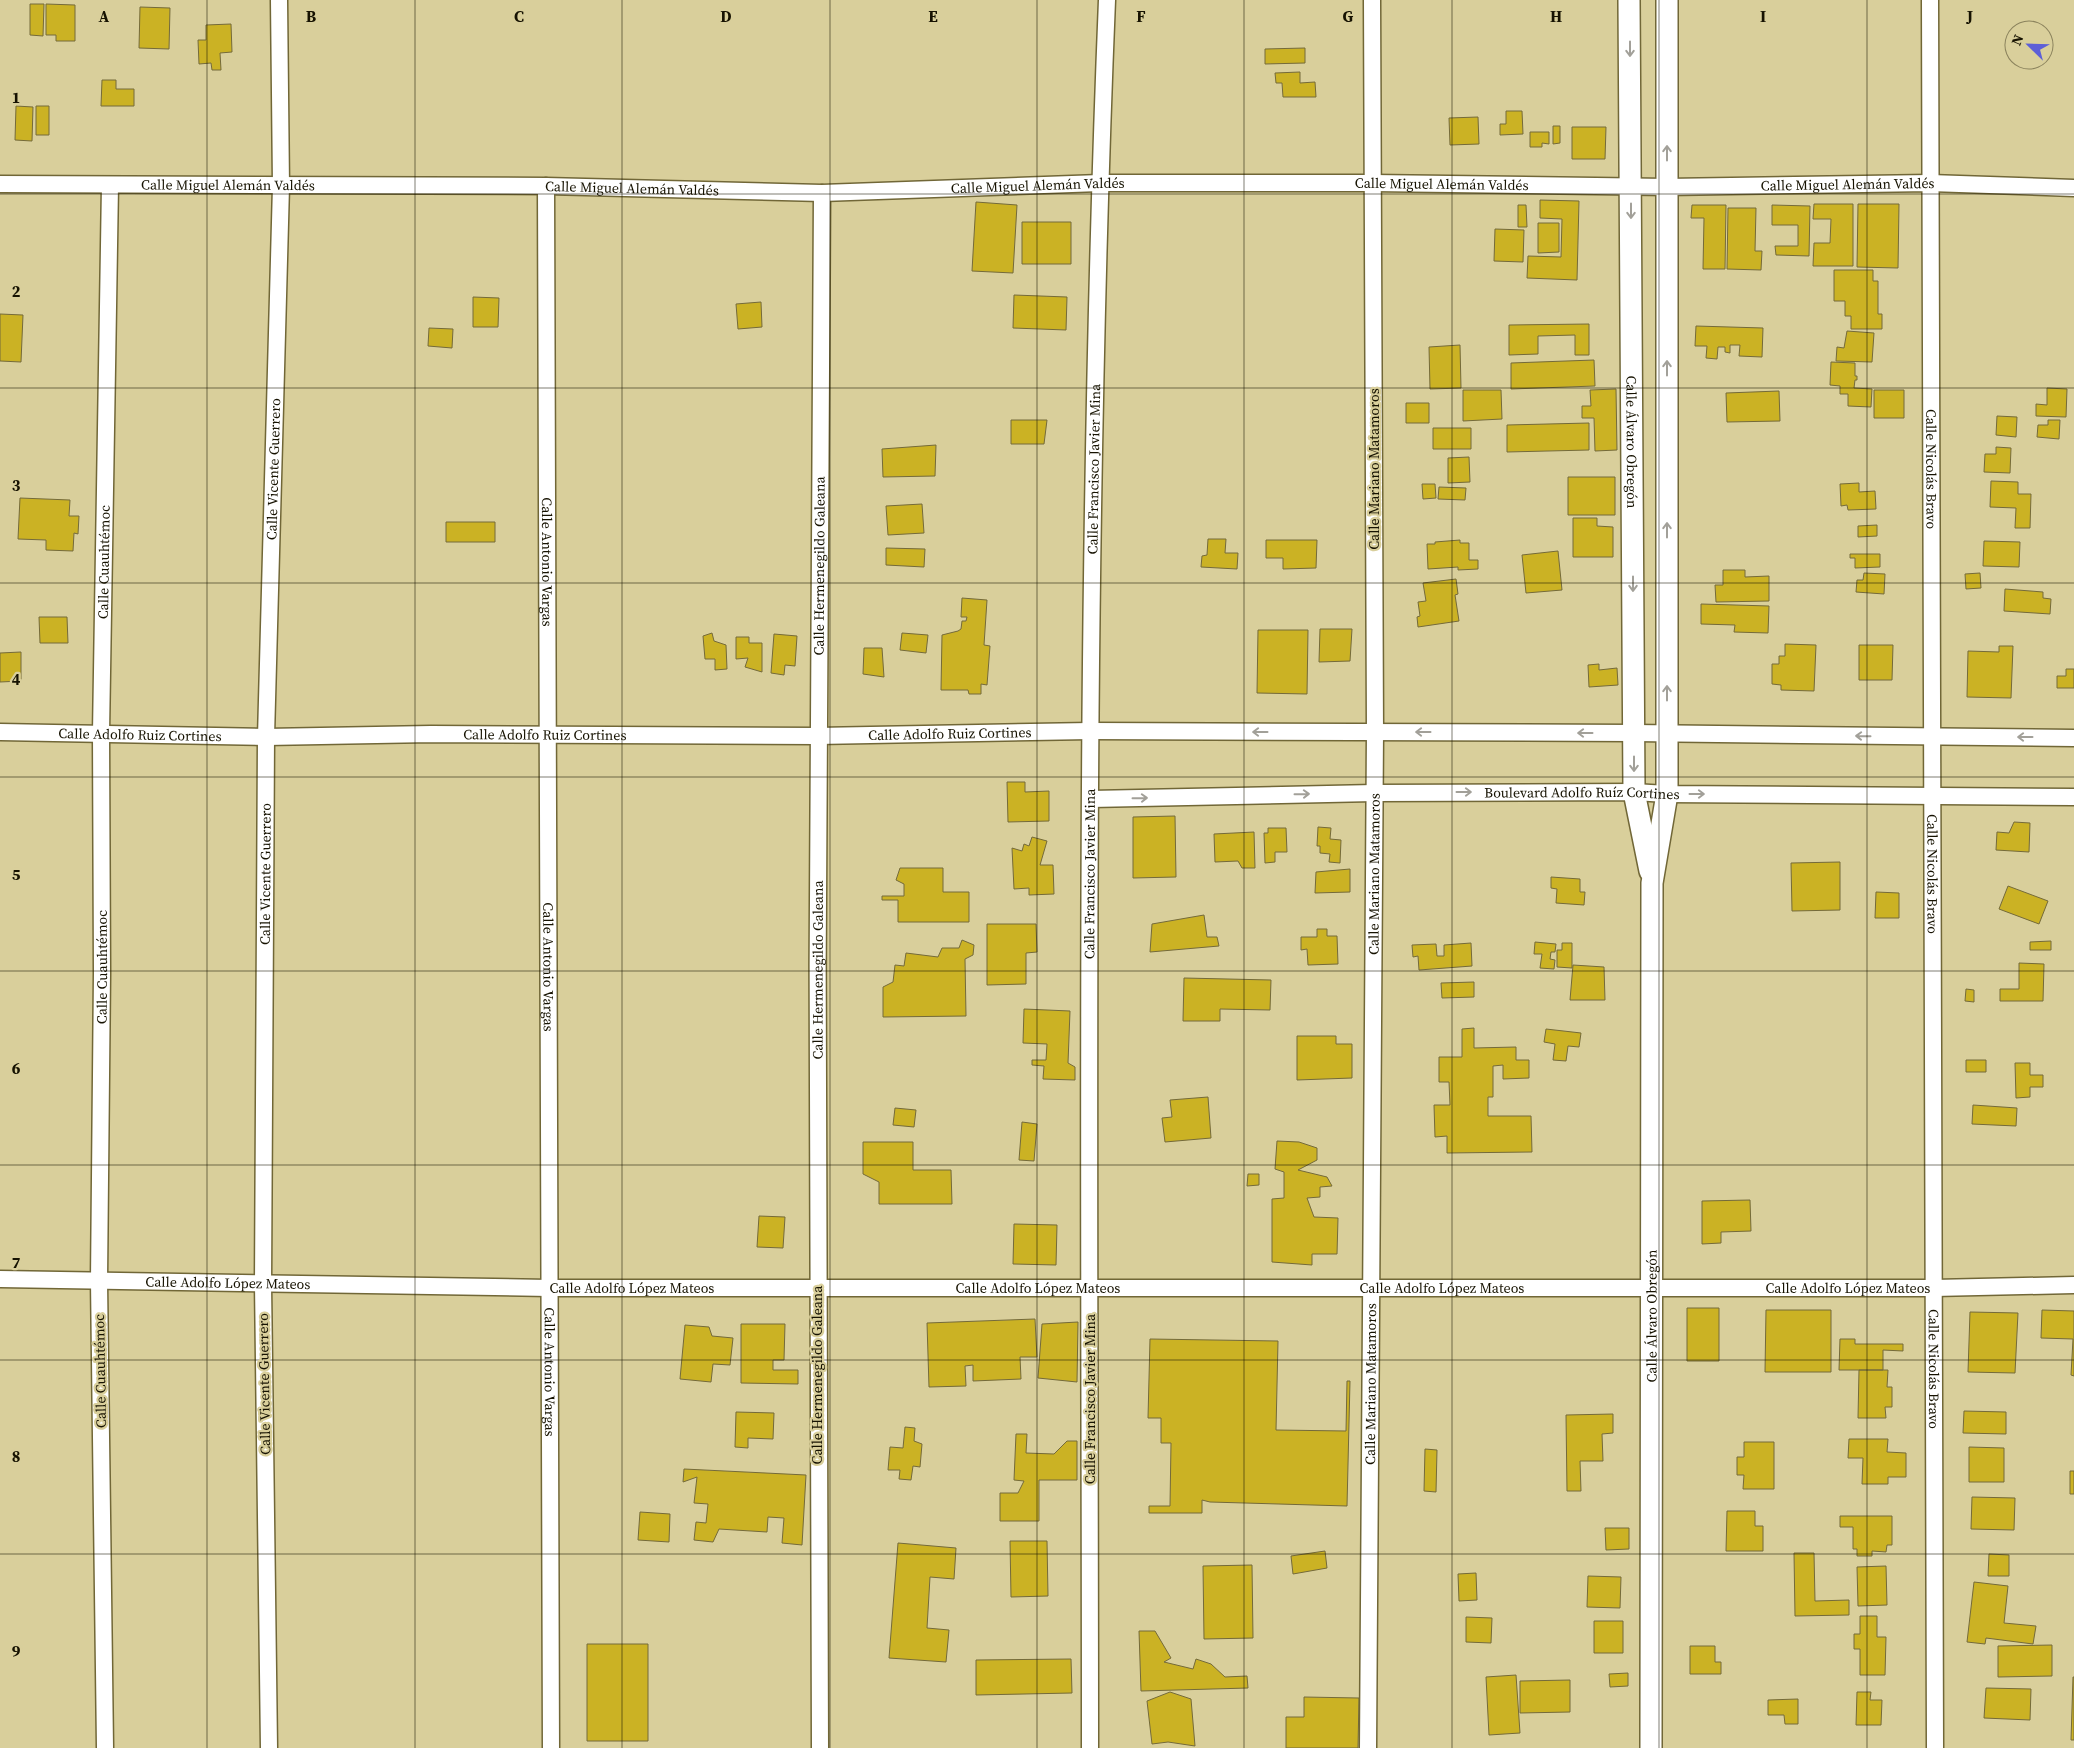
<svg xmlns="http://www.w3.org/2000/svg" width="2074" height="1748" font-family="'Source Serif 4',serif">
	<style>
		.building { fill: #cbb224; stroke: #746a3a }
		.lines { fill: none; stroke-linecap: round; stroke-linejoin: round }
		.minor-casing { stroke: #716737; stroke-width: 19 }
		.tertiary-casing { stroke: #716737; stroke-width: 24 }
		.minor { stroke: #fff; stroke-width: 16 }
		.tertiary { stroke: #fff; stroke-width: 21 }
		.oneway { stroke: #a2a099 }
		.grid { fill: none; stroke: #161201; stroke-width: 1; stroke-opacity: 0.55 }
		.labels { text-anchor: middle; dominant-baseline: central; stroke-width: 4.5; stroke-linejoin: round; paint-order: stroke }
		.street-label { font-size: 14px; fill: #161201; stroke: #d9cf9b }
		.grid-label { font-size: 16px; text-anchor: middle; font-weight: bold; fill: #161201; stroke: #d9cf9b; stroke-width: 4.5; stroke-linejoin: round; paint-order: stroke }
	</style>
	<rect width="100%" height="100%" fill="#d9cf9b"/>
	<path class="building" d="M30 4H44L43 36 30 35Z
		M46 4 75 5V41H56V35H46Z
		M140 7 170 8 169 49 139 48Z
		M231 24 232 52 220 53 221 70H212L211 63 199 64 198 40H206V25Z
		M1305 48V63L1265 64V49Z
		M1300 72V83L1315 82 1316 97H1283L1282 83H1276L1275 73Z
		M102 80H116V89H134V106H101Z
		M16 106 33 107 32 141 15 140Z
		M36 106H49V135H36Z
		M1506 111H1522L1523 134 1500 135V124H1506Z
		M1478 117 1479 144 1450 145 1449 118Z
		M1553 126H1560V143L1553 144Z
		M1572 127H1606L1605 159H1572Z
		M1530 132H1549V144L1542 143V147H1530Z
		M1540 200 1579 201 1577 280 1527 278 1528 256 1561 257 1562 219 1540 218Z
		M976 202 1017 205 1013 273 972 271Z
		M1814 204H1853V266H1813L1814 243H1830L1831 219H1813Z
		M1858 204H1899L1898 268 1857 267Z
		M1518 205H1526L1527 227H1518Z
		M1692 205H1726L1725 269H1703L1704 218H1691Z
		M1772 205 1810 206 1809 256 1776 255 1775 246H1798V225H1772Z
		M1728 208H1756L1755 251H1762L1761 270 1727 269Z
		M1022 222H1071V264H1022Z
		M1538 223H1559V252L1538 253Z
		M1495 229 1524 230 1523 262 1494 261Z
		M1834 270H1873V281H1878V314H1882V329H1851V316H1845V301H1834Z
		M1014 295 1067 297 1066 330 1013 328Z
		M473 297 499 298 498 327H473Z
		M761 302 762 327 738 329 736 304Z
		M0 314 23 315 21 362 0 361Z
		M1589 324V355H1575V335L1538 336V354L1509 355V325Z
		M1696 326 1763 328 1762 357 1739 356 1740 345H1730V353L1725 352V347H1718L1717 359 1706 358 1707 346H1695Z
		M429 328 453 329 452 348 428 346Z
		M1847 331 1874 333 1872 362 1836 361 1837 347 1844 348Z
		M1460 345 1461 388 1430 389 1429 347Z
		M1594 360 1595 386 1511 389V363Z
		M1831 362 1855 363V376H1857V380H1855L1854 388 1872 389 1871 407 1848 406V394H1840V386L1830 385Z
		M2047 388 2067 389 2066 417 2036 416V404L2047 405Z
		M1616 389 1617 450 1595 451 1594 418H1582V406H1591L1590 390Z
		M1463 390H1501L1502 419 1463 421Z
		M1874 390H1904V418H1874Z
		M1779 391 1780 421 1727 422 1726 393Z
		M1406 403H1429V423H1406Z
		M1997 416 2017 417 2016 437 1996 435Z
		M1011 420H1047L1044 444H1011Z
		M2048 420H2060L2059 439 2037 437 2038 425H2048Z
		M1589 423V450L1507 452V425Z
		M1433 428H1471V449H1433Z
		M936 445 935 476 883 477 882 449Z
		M1996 447 2011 448 2010 473 1984 472 1985 454H1996Z
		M1469 457 1470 482 1448 483V458Z
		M1568 477H1615V515H1568Z
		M1991 481 2018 482V494H2031L2030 528H2015L2016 508 1990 507Z
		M1859 483V492L1875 491 1876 509 1848 510 1847 505 1841 506 1840 484Z
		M1422 484H1435L1436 498 1423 499Z
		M1439 487 1466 488 1465 500 1438 499Z
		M20 498 70 500 69 516H79L78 534 74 533 73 551 46 550V540L18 539Z
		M922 504 924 533 888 535 886 506Z
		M1573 518H1597V526L1613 527V557H1573Z
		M446 522H495V542H446Z
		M1877 525V536L1858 537V526Z
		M1208 539H1226L1225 553H1238L1237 569 1201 567 1202 556 1207 555Z
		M1266 540H1317L1316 568 1283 569V558H1266Z
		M1460 540V543H1469V560H1478V569L1458 570V567L1428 569 1427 544H1435V542Z
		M1984 541 2020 542 2019 567 1983 566Z
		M886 548 925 549 924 567 886 565Z
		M1558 551 1562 590 1526 593 1522 555Z
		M1850 554H1880V567L1855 568V558H1850Z
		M1723 570H1745V577L1769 576V601L1716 602 1715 585H1723Z
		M1864 573 1885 574 1884 594 1856 592 1857 580H1863Z
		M1980 573 1981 588 1966 589 1965 574Z
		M1456 579 1458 594 1455 595 1459 621 1418 627 1417 617 1420 616 1418 602 1426 601 1423 583Z
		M2005 589 2043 592V598L2051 599 2050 614 2004 611Z
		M962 598 987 600 984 645 990 646 987 685 981 684V694H969L968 690H941L942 635 958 631 961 629 962 621H966L967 617H961Z
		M1701 604 1769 606 1768 633 1734 632 1735 625 1701 624Z
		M39 617H67L68 643H40Z
		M1320 629H1352L1350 661 1319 662Z
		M1258 630H1308L1307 694 1257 693Z
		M712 633 714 641 726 645 727 669 715 670V659H705L703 636Z
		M902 633 928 635 926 653 900 650Z
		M774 634 797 636 795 666 785 665 784 675 771 673Z
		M736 637H749V643H762V672L745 667 748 658 736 659Z
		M1785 644 1816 645 1814 691 1781 690V685L1772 684V664H1779V656H1785Z
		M1859 645H1893L1892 680H1859Z
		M1999 646H2013L2011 698 1967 697 1968 651 1999 652Z
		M864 648H882L884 677 863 674Z
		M21 652V681L0 682V653Z
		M1599 664V670L1617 668 1618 685 1589 687 1588 665Z
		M2066 669H2074V688H2057V676H2066Z
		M1007 782H1025V792L1049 791V821L1008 822Z
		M1175 816 1176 877 1133 878V817Z
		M2014 822 2030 823 2029 852 1996 850 1997 832 2009 833Z
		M1318 827 1331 828 1330 839 1341 840 1340 863 1329 862 1330 854 1320 853V846H1317Z
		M1268 828H1286L1287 852H1275V862L1265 863 1264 833H1268Z
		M1254 832 1255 868H1242L1238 861 1215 862 1214 834Z
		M1032 837 1047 841 1040 865H1053L1054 894 1029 895V888L1014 889 1012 848 1022 851 1024 844 1029 846Z
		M1840 862V910L1792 911 1791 863Z
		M900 868H943V892H969V922H898V900H882V896H904V884L896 880Z
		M1350 869V892L1315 893 1316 872Z
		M1551 877 1580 879V892H1585L1584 905 1556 903 1557 889 1551 888Z
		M2008 886 2048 901 2039 924 1999 909Z
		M1876 892 1899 893V918H1875Z
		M1204 915 1207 937H1217L1219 946 1150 952 1152 924Z
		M987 924H1036L1037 952 1026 953V984L987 985Z
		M1317 929H1327V936H1337L1338 964 1308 965 1307 949 1301 950V937H1317Z
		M962 940 974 945 973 955 965 959 966 1016 883 1017V987L893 982 895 965 904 966 906 953 938 957 942 948H959Z
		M2051 941V950H2030V942Z
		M1535 942 1556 944 1555 952H1551L1550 959 1555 960 1554 969 1540 968 1542 954H1534Z
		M1471 943 1472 966 1419 970 1418 956 1413 957 1412 945 1436 944 1437 956H1444V945Z
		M1562 943H1572V968L1557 967V950H1562Z
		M2019 963 2044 964 2043 1001H2000V989H2019Z
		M1573 965 1604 967 1605 1000H1570Z
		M1184 978 1271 980 1270 1010 1220 1009V1021H1183Z
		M1474 982V997L1442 998 1441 983Z
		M1966 989 1974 990V1002L1965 1001Z
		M1024 1009 1070 1011 1068 1063 1075 1067V1080L1043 1079 1044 1066 1032 1065V1060H1046L1047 1044 1023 1043Z
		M1474 1028V1048L1516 1047V1060H1529V1078L1503 1079V1065L1493 1066V1097H1488V1116H1531L1532 1152 1447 1153V1136L1435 1137 1434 1105H1450L1449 1082H1439V1057H1462V1029Z
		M1546 1029 1581 1033 1579 1047 1568 1046 1566 1061 1553 1060 1555 1044 1544 1042Z
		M1297 1036H1336V1044H1352V1078L1297 1080Z
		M1966 1060H1986V1072H1966Z
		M2015 1063H2030V1075H2043V1087H2030V1097L2016 1098Z
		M1208 1097 1211 1138 1165 1142 1162 1118 1172 1117 1170 1100Z
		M1973 1105 2017 1108 2016 1126 1972 1124Z
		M895 1108 916 1110 914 1127 893 1125Z
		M1022 1122 1037 1124 1034 1161 1019 1160Z
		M1277 1141 1299 1142 1317 1148V1160L1298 1170 1327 1177 1332 1186 1320 1187V1197L1307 1198 1314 1217 1338 1218 1337 1254H1312V1265L1272 1262V1199L1284 1198V1172L1275 1169Z
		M863 1142H913V1170H951L952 1204H879V1182L863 1174Z
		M1248 1174H1259V1185L1247 1186Z
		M1750 1200 1751 1231 1721 1232V1243L1702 1244V1201Z
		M759 1216 785 1217 783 1248 757 1247Z
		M1014 1224 1057 1225 1056 1265 1013 1264Z
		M1687 1308H1719V1361H1687Z
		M1766 1310H1831V1372H1765Z
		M2042 1310 2074 1311V1376L2071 1375 2073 1339 2041 1338Z
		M1970 1312 2018 1313 2015 1373 1968 1372Z
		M1035 1319 1037 1357H1020L1021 1379 973 1381V1365L965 1366 966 1386 929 1387 927 1323Z
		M1078 1322 1077 1382 1038 1378 1042 1324Z
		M741 1324H785L784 1360H773V1370H798V1384L741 1383Z
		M685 1325 709 1327 712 1336 733 1338 730 1365 713 1364 711 1382 680 1379Z
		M1150 1339 1278 1341 1276 1430 1346 1431 1347 1381H1350L1347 1506 1210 1502 1202 1500V1513H1149V1506H1170L1171 1443H1161V1418H1148Z
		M1840 1339H1855V1344H1903V1351L1883 1350V1370H1839Z
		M1859 1370H1888L1887 1387H1892V1407H1885L1886 1418H1858Z
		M1964 1411 2006 1412V1434L1963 1433Z
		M736 1412 774 1413 773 1439 748 1438V1448L735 1447Z
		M1613 1414V1433L1602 1434 1603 1461H1580L1581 1491H1567L1566 1415Z
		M905 1427 915 1428 914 1441 922 1444 920 1467 913 1466 911 1480 899 1479 900 1470H888L890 1447 903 1448Z
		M1016 1434H1027L1026 1453 1054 1454 1067 1441H1077V1480H1039V1521H1000V1493H1018L1024 1481 1014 1480Z
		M1849 1439H1888L1887 1452 1906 1453V1477H1888V1484H1862L1863 1458H1848Z
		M1744 1442H1774V1489H1743L1744 1475H1737V1457H1744Z
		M1969 1447 2004 1448V1482H1969Z
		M1425 1449 1437 1450 1436 1492 1424 1491Z
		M684 1469 806 1475 802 1545 782 1543 784 1518 768 1517 767 1532 719 1529 713 1542 694 1540 696 1522 706 1523 708 1504 694 1503 697 1477 683 1482Z
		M2070 1471H2074V1494H2070Z
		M1972 1497 2015 1498 2014 1530 1971 1529Z
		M1727 1511H1755V1526H1763V1551H1726Z
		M640 1512 670 1514 669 1542 638 1540Z
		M1840 1516H1892V1545H1887L1886 1552 1872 1551V1556H1857V1549H1853V1527H1840Z
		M1605 1528H1629V1549L1606 1550Z
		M1010 1541H1047L1048 1596 1011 1597Z
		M898 1543 956 1548 954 1579 930 1577 927 1628 949 1630 946 1662 889 1658Z
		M1325 1551 1327 1568 1293 1574 1291 1556Z
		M1794 1553H1814L1815 1601 1849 1600V1615L1795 1616Z
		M1989 1554 2009 1555V1576H1988Z
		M1252 1565 1253 1638 1204 1639 1203 1566Z
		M1886 1566 1887 1605 1858 1606 1857 1567Z
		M1476 1573 1477 1600 1459 1601 1458 1574Z
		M1588 1576 1621 1577 1620 1608 1587 1607Z
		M1974 1582 2008 1586 2004 1623 2036 1626 2033 1644 1986 1638 1985 1644 1967 1642Z
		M1860 1616H1877V1637H1886L1885 1675H1860V1649H1854V1634H1860Z
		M1466 1617 1492 1618 1491 1643 1466 1642Z
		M1594 1621H1623V1653H1594Z
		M1139 1631H1155L1171 1658 1164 1662 1193 1669 1196 1659 1211 1664 1225 1677 1247 1676 1248 1688 1141 1691Z
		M587 1644H648V1741H587Z
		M2052 1645V1676L1998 1677V1646Z
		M1690 1646H1715V1662H1721V1674H1690Z
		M1071 1659 1072 1693 976 1695V1660Z
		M1628 1673V1686L1610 1687 1609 1674Z
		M1516 1675 1520 1733 1489 1735 1486 1677Z
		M2073 1677H2074V1740H2071Z
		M1570 1680V1712L1520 1713V1681Z
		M1986 1688 2031 1689 2030 1720 1984 1718Z
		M1170 1692 1191 1699 1195 1746 1168 1742 1152 1744 1147 1701Z
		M1857 1692H1871L1870 1700H1882L1881 1725H1856Z
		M1304 1697 1359 1698 1358 1748H1286V1717H1304Z
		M1798 1699V1724H1785L1784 1715H1768V1700Z"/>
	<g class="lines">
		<defs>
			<g id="minor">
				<path id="s1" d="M1930 0 1935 1748"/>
				<path id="s2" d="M0 184 546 186 822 193 1100 183H1373L1667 187 1930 183 2074 188"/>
				<path id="s3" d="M546 186 551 1748"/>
				<path id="s4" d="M0 732 266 737 431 734 817 736 1090 731 1634 733 2074 738"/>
				<path id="s5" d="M1091 799 1374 793 1634 792 1667 794 2074 797"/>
				<path id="s6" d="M0 1279 549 1288H1934L2074 1285"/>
				<path id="s7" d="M105 1748 99 1281 102 973 101 733 110 185"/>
				<path id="s8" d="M269 1748 263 1284 266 737 281 186 279 0"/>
				<path id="s9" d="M820 1748C816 1230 817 711 822 193"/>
				<path id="s10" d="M1090 1748C1090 1165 1083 582 1107 0"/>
				<path id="s11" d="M1368 1748 1375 732 1372 0"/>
			</g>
			<g id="tertiary">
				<path id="s12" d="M1629 0 1634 792 1650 871"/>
				<path id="s13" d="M1651 1748 1652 883 1667 794V0"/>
			</g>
		</defs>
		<use href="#minor" class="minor-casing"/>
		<use href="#tertiary" class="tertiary-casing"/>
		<use href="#minor" class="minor"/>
		<use href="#tertiary" class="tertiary"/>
	</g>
	<defs><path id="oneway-shaft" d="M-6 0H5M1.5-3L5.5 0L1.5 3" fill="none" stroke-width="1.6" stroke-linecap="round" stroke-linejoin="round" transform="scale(1.25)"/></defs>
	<g class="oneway">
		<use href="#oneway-shaft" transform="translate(1630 49) rotate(90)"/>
		<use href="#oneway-shaft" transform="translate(1667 153) rotate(-90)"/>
		<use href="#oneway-shaft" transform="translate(1631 211) rotate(90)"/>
		<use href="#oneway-shaft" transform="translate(1667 368) rotate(-90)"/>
		<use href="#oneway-shaft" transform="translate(1667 530) rotate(-90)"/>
		<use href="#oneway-shaft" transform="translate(1633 584) rotate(90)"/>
		<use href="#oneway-shaft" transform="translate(1667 693) rotate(-90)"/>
		<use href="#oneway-shaft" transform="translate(1260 732) rotate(-180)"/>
		<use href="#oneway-shaft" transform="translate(1423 732) rotate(-180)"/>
		<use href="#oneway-shaft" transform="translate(1585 733) rotate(-180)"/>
		<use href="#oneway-shaft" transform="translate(1863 736) rotate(-179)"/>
		<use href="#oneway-shaft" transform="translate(2025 737) rotate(-180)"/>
		<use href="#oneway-shaft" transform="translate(1634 764) rotate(90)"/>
		<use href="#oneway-shaft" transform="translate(1464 792)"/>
		<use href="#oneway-shaft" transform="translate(1302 794) rotate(-1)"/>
		<use href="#oneway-shaft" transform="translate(1697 794)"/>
		<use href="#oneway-shaft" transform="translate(1140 798) rotate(-1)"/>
	</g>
	<path class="grid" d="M207 0V1748M415 0V1748M622 0V1748M830 0V1748M1037 0V1748M1244 0V1748M1452 0V1748M1659 0V1748M1867 0V1748M0 194H2074M0 388H2074M0 583H2074M0 777H2074M0 971H2074M0 1165H2074M0 1360H2074M0 1554H2074"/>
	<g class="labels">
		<g class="street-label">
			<text stroke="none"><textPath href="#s2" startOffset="1442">Calle Miguel Alemán Valdés</textPath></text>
			<text stroke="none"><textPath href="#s2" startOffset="1848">Calle Miguel Alemán Valdés</textPath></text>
			<text stroke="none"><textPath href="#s2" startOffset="228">Calle Miguel Alemán Valdés</textPath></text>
			<text stroke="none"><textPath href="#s2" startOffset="1038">Calle Miguel Alemán Valdés</textPath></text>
			<text stroke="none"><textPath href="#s2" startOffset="632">Calle Miguel Alemán Valdés</textPath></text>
			<text stroke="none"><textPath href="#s12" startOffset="442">Calle Álvaro Obregón</textPath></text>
			<text stroke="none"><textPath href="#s8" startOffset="1279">Calle Vicente Guerrero</textPath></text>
			<text stroke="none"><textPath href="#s10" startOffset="1279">Calle Francisco Javier Mina</textPath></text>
			<text transform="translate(1374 469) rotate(-90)">Calle Mariano Matamoros</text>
			<text stroke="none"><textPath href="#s1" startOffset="469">Calle Nicolás Bravo</textPath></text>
			<text stroke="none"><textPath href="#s7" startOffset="1186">Calle Cuauhtémoc</textPath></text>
			<text stroke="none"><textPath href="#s3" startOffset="376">Calle Antonio Vargas</textPath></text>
			<text stroke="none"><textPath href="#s9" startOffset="1182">Calle Hermenegildo Galeana</textPath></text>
			<text stroke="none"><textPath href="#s4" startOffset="140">Calle Adolfo Ruiz Cortines</textPath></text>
			<text stroke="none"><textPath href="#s4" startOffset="950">Calle Adolfo Ruiz Cortines</textPath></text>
			<text stroke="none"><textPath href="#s4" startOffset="545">Calle Adolfo Ruiz Cortines</textPath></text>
			<text stroke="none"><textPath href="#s5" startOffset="491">Boulevard Adolfo Ruíz Cortines</textPath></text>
			<text stroke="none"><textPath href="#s8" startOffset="874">Calle Vicente Guerrero</textPath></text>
			<text stroke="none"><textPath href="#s10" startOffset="874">Calle Francisco Javier Mina</textPath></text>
			<text stroke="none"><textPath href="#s11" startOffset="874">Calle Mariano Matamoros</textPath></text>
			<text stroke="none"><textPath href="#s1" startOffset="874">Calle Nicolás Bravo</textPath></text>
			<text stroke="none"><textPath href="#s7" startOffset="781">Calle Cuauhtémoc</textPath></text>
			<text stroke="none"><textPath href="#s3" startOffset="781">Calle Antonio Vargas</textPath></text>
			<text stroke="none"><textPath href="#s9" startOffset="778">Calle Hermenegildo Galeana</textPath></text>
			<text stroke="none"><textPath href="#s6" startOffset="228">Calle Adolfo López Mateos</textPath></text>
			<text stroke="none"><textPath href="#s6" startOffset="1442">Calle Adolfo López Mateos</textPath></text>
			<text stroke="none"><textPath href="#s6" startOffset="632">Calle Adolfo López Mateos</textPath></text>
			<text stroke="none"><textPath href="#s6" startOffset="1038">Calle Adolfo López Mateos</textPath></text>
			<text stroke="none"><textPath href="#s6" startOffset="1848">Calle Adolfo López Mateos</textPath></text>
			<text stroke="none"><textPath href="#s13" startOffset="432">Calle Álvaro Obregón</textPath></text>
			<text stroke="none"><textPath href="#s1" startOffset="1369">Calle Nicolás Bravo</textPath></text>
			<text transform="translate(100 1371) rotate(-91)">Calle Cuauhtémoc</text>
			<text stroke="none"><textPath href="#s3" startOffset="1186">Calle Antonio Vargas</textPath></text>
			<text transform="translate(817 1375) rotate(-90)">Calle Hermenegildo Galeana</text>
			<text transform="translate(264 1384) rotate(-91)">Calle Vicente Guerrero</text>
			<text stroke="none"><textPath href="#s11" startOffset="364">Calle Mariano Matamoros</textPath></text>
			<text transform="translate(1090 1399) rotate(-90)">Calle Francisco Javier Mina</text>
		</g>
	</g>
	<g class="grid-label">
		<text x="104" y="22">A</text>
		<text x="311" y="22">B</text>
		<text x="519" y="22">C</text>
		<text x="726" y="22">D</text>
		<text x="933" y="22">E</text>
		<text x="1141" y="22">F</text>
		<text x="1348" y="22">G</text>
		<text x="1556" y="22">H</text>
		<text x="1763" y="22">I</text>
		<text x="1970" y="22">J</text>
		<text x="16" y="103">1</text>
		<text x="16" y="297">2</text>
		<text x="16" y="491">3</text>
		<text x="16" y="685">4</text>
		<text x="16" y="880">5</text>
		<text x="16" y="1074">6</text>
		<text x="16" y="1268">7</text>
		<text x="16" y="1462">8</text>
		<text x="16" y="1657">9</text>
	</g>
	<g transform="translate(2029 45) rotate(293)"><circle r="24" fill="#d9cf9b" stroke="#8b835d"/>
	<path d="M0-4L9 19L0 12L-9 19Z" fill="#5d5fd7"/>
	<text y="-8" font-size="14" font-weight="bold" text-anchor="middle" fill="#161201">N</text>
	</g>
</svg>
